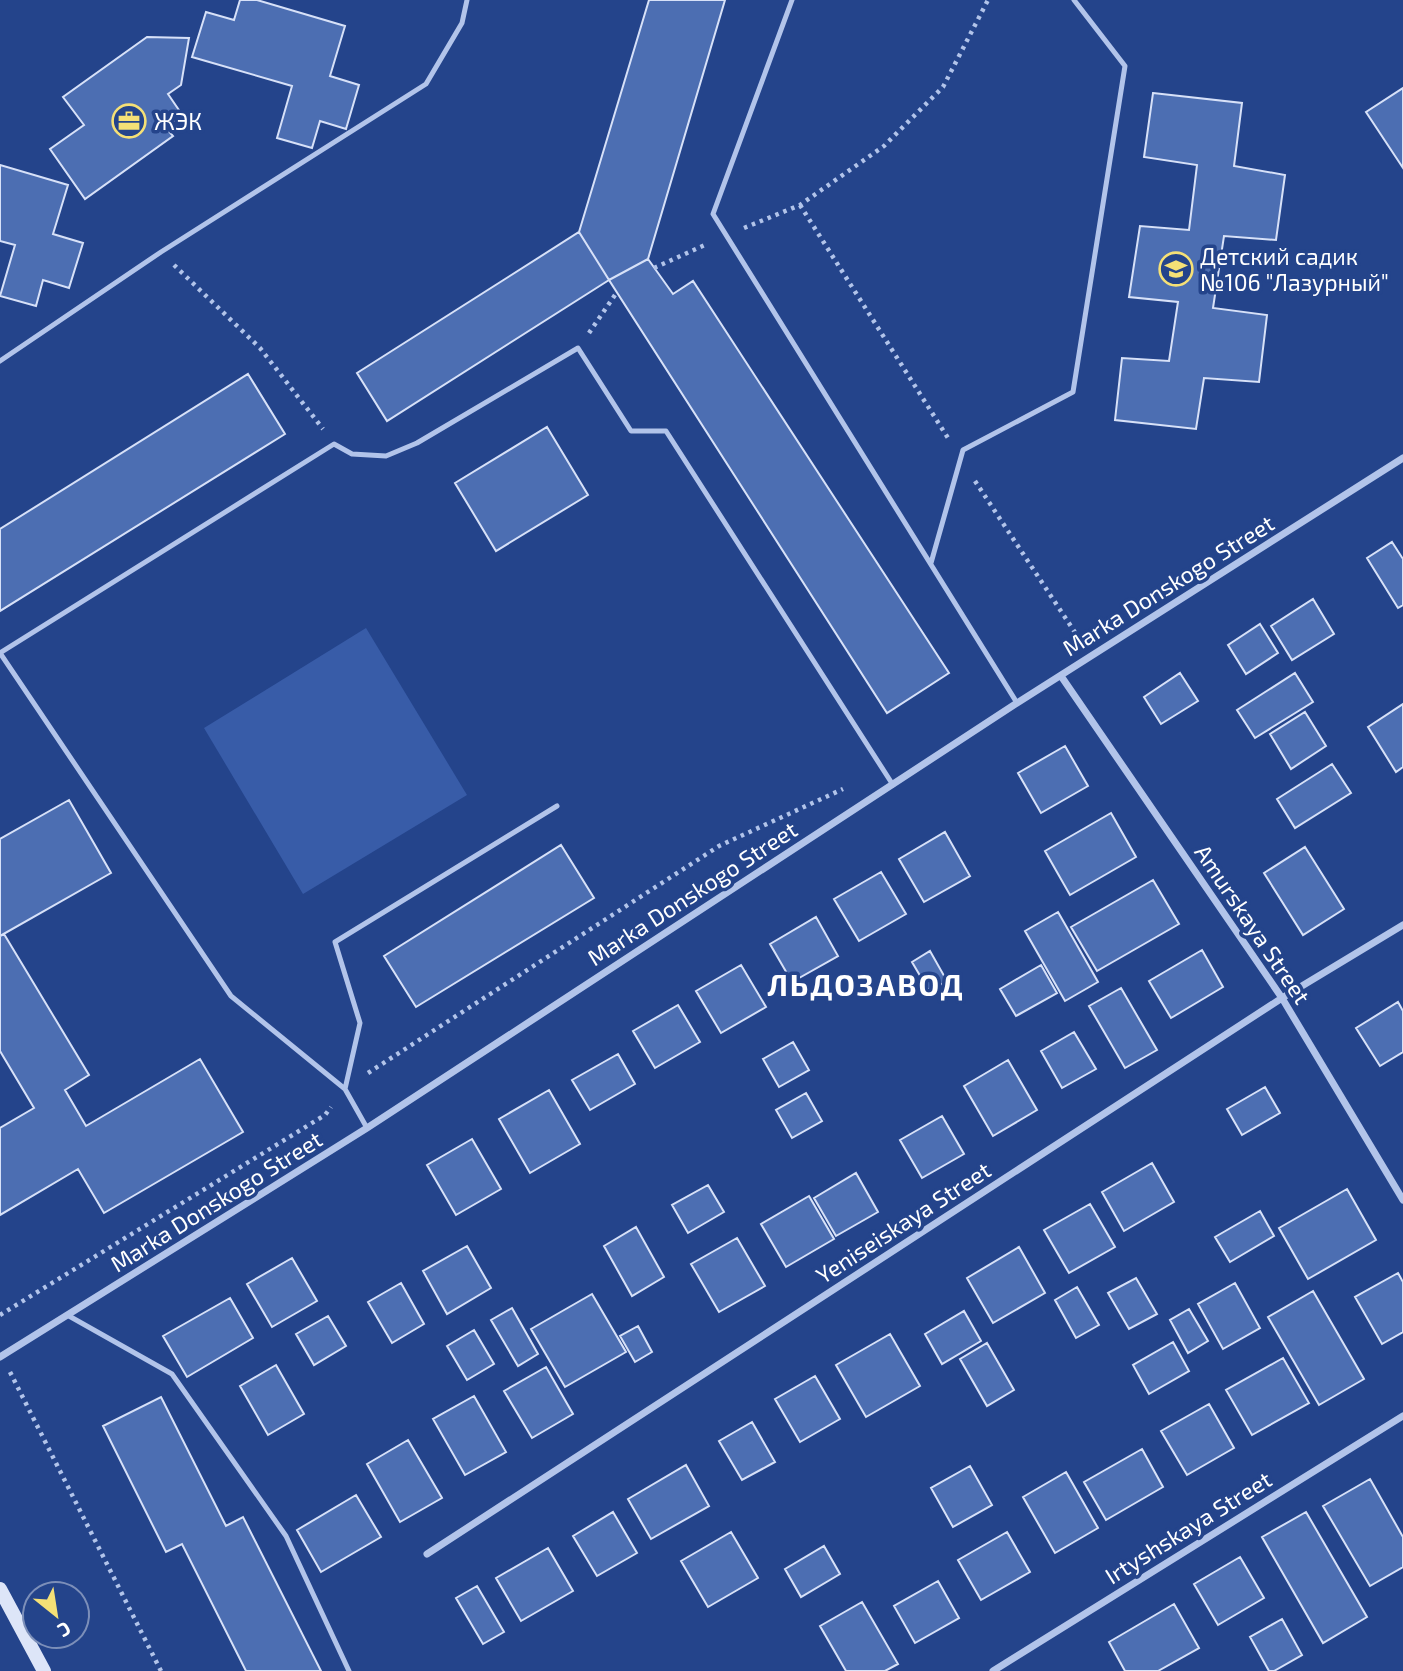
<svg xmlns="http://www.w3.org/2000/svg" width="1403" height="1671" font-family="'Exo 2',sans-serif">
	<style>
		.green { fill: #385ca8 }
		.building { fill: #4c6eb2; stroke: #d7e1f8; stroke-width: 2 }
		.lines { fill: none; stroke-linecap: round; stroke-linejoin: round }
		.path { stroke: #b2c4ea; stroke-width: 4.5; stroke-dasharray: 3.5 5; stroke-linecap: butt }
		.service { stroke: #b2c4ea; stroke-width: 5 }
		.minor { stroke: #b2c4ea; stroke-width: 7 }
		.secondary { stroke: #dde5f8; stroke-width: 14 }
		.labels { text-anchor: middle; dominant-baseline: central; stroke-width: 7; stroke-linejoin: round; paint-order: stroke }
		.poi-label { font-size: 23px; fill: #fff; stroke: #24448b; text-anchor: start }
		.street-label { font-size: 23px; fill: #fff; stroke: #24448b }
		.district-label { font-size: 30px; font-weight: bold; letter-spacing: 2px; fill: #fff; stroke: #24448b }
	</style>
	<rect width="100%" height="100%" fill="#24448b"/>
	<path class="green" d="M366 628 467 795 303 894 204 728Z"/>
	<path class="building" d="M240 0H257L345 26 330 76 359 85 346 129 320 121 312 148 277 138 292 86 192 57 206 12 234 20Z
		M649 0H725L648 259 609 280 579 232Z
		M147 37 189 38 181 85 168 94 183 116 166 128 173 136 85 199 50 149 84 125 63 97Z
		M1403 88V168L1366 112Z
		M1153 93 1242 103 1234 166 1285 175 1276 240 1224 236 1213 308 1267 315 1259 382 1204 378 1196 429 1115 420 1122 358 1169 361 1178 302 1129 297 1140 226 1189 230 1197 165 1144 157Z
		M0 165 68 185 53 234 83 243 69 288 43 280 36 306 0 296 15 245 0 241Z
		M579 232 609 280 387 421 357 373Z
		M648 259 673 294 693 281 949 673 887 713 609 280Z
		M248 374 285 434 0 611V529Z
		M547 427 588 495 496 551 455 483Z
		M1392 542 1403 559V605L1398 608 1367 558Z
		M1313 599 1334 634 1292 660 1271 626Z
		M1260 624 1278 653 1246 674 1228 645Z
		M1180 673 1198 701 1161 724 1144 697Z
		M1295 673 1313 702 1255 738 1237 710Z
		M1403 704V767L1396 772 1368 727Z
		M1305 712 1326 746 1291 769 1270 734Z
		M1065 746 1088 786 1041 813 1018 773Z
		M1332 764 1351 793 1295 828 1277 799Z
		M69 800 111 873 0 936V839Z
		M1111 813 1136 857 1070 895 1045 851Z
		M945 832 970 876 924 902 899 859Z
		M561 845 594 898 416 1007 384 956Z
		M1305 847 1344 909 1303 935 1264 873Z
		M881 872 906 914 859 941 834 899Z
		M1153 880 1179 924 1097 971 1071 927Z
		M1058 912 1098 982 1065 1001 1025 931Z
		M816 917 838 956 792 982 770 944Z
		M4 934 89 1075 65 1090 86 1126 200 1059 243 1132 104 1213 78 1169 0 1215V1128L34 1108 0 1051V936Z
		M1202 950 1223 987 1171 1018 1149 981Z
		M930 951 947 981 929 991 912 962Z
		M741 965 766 1007 721 1033 696 991Z
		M1041 965 1057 993 1016 1016 1000 989Z
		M1121 988 1157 1050 1125 1068 1089 1006Z
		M1398 1002 1403 1011V1052L1380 1066 1356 1028Z
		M678 1005 700 1042 655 1068 633 1031Z
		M1074 1032 1096 1069 1062 1088 1041 1051Z
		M793 1042 809 1070 779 1087 763 1059Z
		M618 1054 635 1084 590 1110 572 1080Z
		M1008 1060 1037 1110 993 1136 964 1086Z
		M1265 1087 1280 1113 1242 1135 1227 1109Z
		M549 1090 580 1144 530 1173 499 1119Z
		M806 1093 822 1121 792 1138 776 1110Z
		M942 1116 964 1154 922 1178 900 1140Z
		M472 1139 501 1189 456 1215 427 1165Z
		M1152 1163 1174 1202 1124 1231 1102 1192Z
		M856 1173 878 1212 836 1236 814 1198Z
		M708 1185 724 1212 688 1233 672 1205Z
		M1347 1189 1376 1240 1308 1279 1279 1228Z
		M809 1196 834 1239 786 1267 761 1224Z
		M1090 1204 1115 1247 1069 1273 1044 1230Z
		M1260 1211 1274 1236 1230 1262 1215 1237Z
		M636 1227 664 1277 632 1296 604 1246Z
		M737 1238 765 1286 719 1312 691 1264Z
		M467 1246 491 1288 447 1314 423 1271Z
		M1019 1247 1045 1293 993 1323 967 1278Z
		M292 1258 317 1301 272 1327 247 1284Z
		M1398 1273 1403 1282V1332L1382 1344 1355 1297Z
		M1136 1278 1157 1314 1129 1329 1108 1293Z
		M401 1283 424 1324 392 1343 368 1302Z
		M1235 1283 1260 1328 1223 1349 1198 1304Z
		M1077 1287 1099 1325 1076 1338 1055 1300Z
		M1313 1291 1364 1379 1319 1405 1268 1317Z
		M592 1294 626 1352 565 1387 531 1329Z
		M230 1298 253 1338 187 1377 163 1336Z
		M512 1308 538 1354 518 1366 491 1320Z
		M1189 1309 1208 1341 1188 1353 1170 1320Z
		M964 1311 981 1341 942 1364 925 1334Z
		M328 1316 346 1346 314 1365 296 1334Z
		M638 1326 652 1352 635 1362 620 1336Z
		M474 1330 494 1364 467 1380 447 1346Z
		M890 1334 920 1386 866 1417 836 1365Z
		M1173 1342 1189 1371 1149 1394 1133 1365Z
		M987 1343 1014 1390 987 1406 960 1359Z
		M1283 1358 1309 1403 1252 1435 1226 1390Z
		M276 1365 304 1414 268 1435 240 1386Z
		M546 1367 573 1414 532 1438 504 1391Z
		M815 1376 840 1419 800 1442 775 1399Z
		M474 1396 506 1452 465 1475 433 1419Z
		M161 1397 226 1526 243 1517 321 1671H246L182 1544 166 1552 103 1426Z
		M1209 1404 1234 1448 1187 1475 1161 1431Z
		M752 1422 775 1462 742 1480 719 1441Z
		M408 1440 442 1498 400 1522 367 1464Z
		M1142 1449 1163 1487 1106 1520 1084 1482Z
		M686 1465 709 1506 651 1539 628 1499Z
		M970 1466 992 1505 953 1527 931 1488Z
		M1066 1472 1098 1528 1055 1553 1023 1497Z
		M1370 1479 1403 1537V1567L1370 1586 1323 1506Z
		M356 1495 381 1537 321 1572 297 1530Z
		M613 1512 637 1553 597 1576 573 1536Z
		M1306 1512 1367 1617 1323 1643 1262 1537Z
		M731 1532 758 1578 708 1607 681 1561Z
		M1007 1532 1030 1572 981 1600 958 1560Z
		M824 1546 840 1574 801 1597 785 1569Z
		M548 1548 573 1591 521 1621 496 1578Z
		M1240 1557 1264 1598 1218 1625 1194 1584Z
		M938 1581 959 1618 915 1643 894 1606Z
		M477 1586 504 1632 483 1644 456 1598Z
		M862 1602 898 1664 885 1671H846L820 1626Z
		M1174 1604 1199 1648 1158 1671H1125L1109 1642Z
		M1282 1619 1302 1655 1274 1671H1269L1250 1637Z"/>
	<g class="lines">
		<path class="path" d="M800 205 948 438
			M744 228 800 205 884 146 943 87 988 0
			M174 265 260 348 323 429
			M654 268 707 244
			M589 333 617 292
			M975 481 1080 640
			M368 1073 719 846 843 789
			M0 1315 325 1115 331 1107
			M10 1372 161 1671"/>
		<path class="service" d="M792 0 713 214 1017 703
			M0 361 161 252 426 84 462 23 467 0
			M931 563 963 450 1073 392 1125 66 1074 0
			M0 653 334 444 352 454 386 456 417 443 578 348 631 431H666L893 785
			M0 653 231 996 345 1089 367 1128
			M345 1089 360 1023 335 942 557 806
			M69 1316 172 1374 286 1536 349 1671"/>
		<path class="minor" d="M1061 676 1282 998 1403 1200
			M0 1357 367 1128 1017 703 1403 458
			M427 1554 1282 998 1403 925
			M993 1671 1403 1416"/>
		<path class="secondary" d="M0 1589 44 1671"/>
	</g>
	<defs>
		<symbol id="office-ring" viewBox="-11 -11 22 22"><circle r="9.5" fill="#24448b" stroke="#f5e076" stroke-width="1.5"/><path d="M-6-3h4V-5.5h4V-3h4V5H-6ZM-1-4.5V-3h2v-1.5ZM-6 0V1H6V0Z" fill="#f5e076"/></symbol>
		<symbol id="school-ring" viewBox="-11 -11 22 22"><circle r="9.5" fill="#24448b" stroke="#f5e076" stroke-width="1.5"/><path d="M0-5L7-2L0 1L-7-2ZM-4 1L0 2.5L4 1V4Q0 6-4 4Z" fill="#f5e076"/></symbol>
	</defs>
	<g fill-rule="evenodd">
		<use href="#office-ring" x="110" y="102" width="38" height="38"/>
		<use href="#school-ring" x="1157" y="250" width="38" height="38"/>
	</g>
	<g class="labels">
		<g class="poi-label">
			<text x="154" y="121">ЖЭК</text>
			<text x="1200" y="256">Детский садик<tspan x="1200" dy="26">№106 "Лазурный"</tspan></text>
		</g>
		<g class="street-label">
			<text transform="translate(1168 585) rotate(-32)">Marka Donskogo Street</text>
			<text transform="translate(692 893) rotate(-33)">Marka Donskogo Street</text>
			<text transform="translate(1253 924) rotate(56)">Amurskaya Street</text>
			<text transform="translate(216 1201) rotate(-32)">Marka Donskogo Street</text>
			<text transform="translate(903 1222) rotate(-33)">Yeniseiskaya Street</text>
			<text transform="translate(1188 1527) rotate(-32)">Irtyshskaya Street</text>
		</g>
		<g class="district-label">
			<text x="866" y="984">ЛЬДОЗАВОД</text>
		</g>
	</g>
	<g transform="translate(56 1615) rotate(150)"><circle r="33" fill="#24448b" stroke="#7c8fb9" stroke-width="2"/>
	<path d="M0-5L12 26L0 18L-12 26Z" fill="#f5e076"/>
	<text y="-10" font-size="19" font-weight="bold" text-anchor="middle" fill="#ffffff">С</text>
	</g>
</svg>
